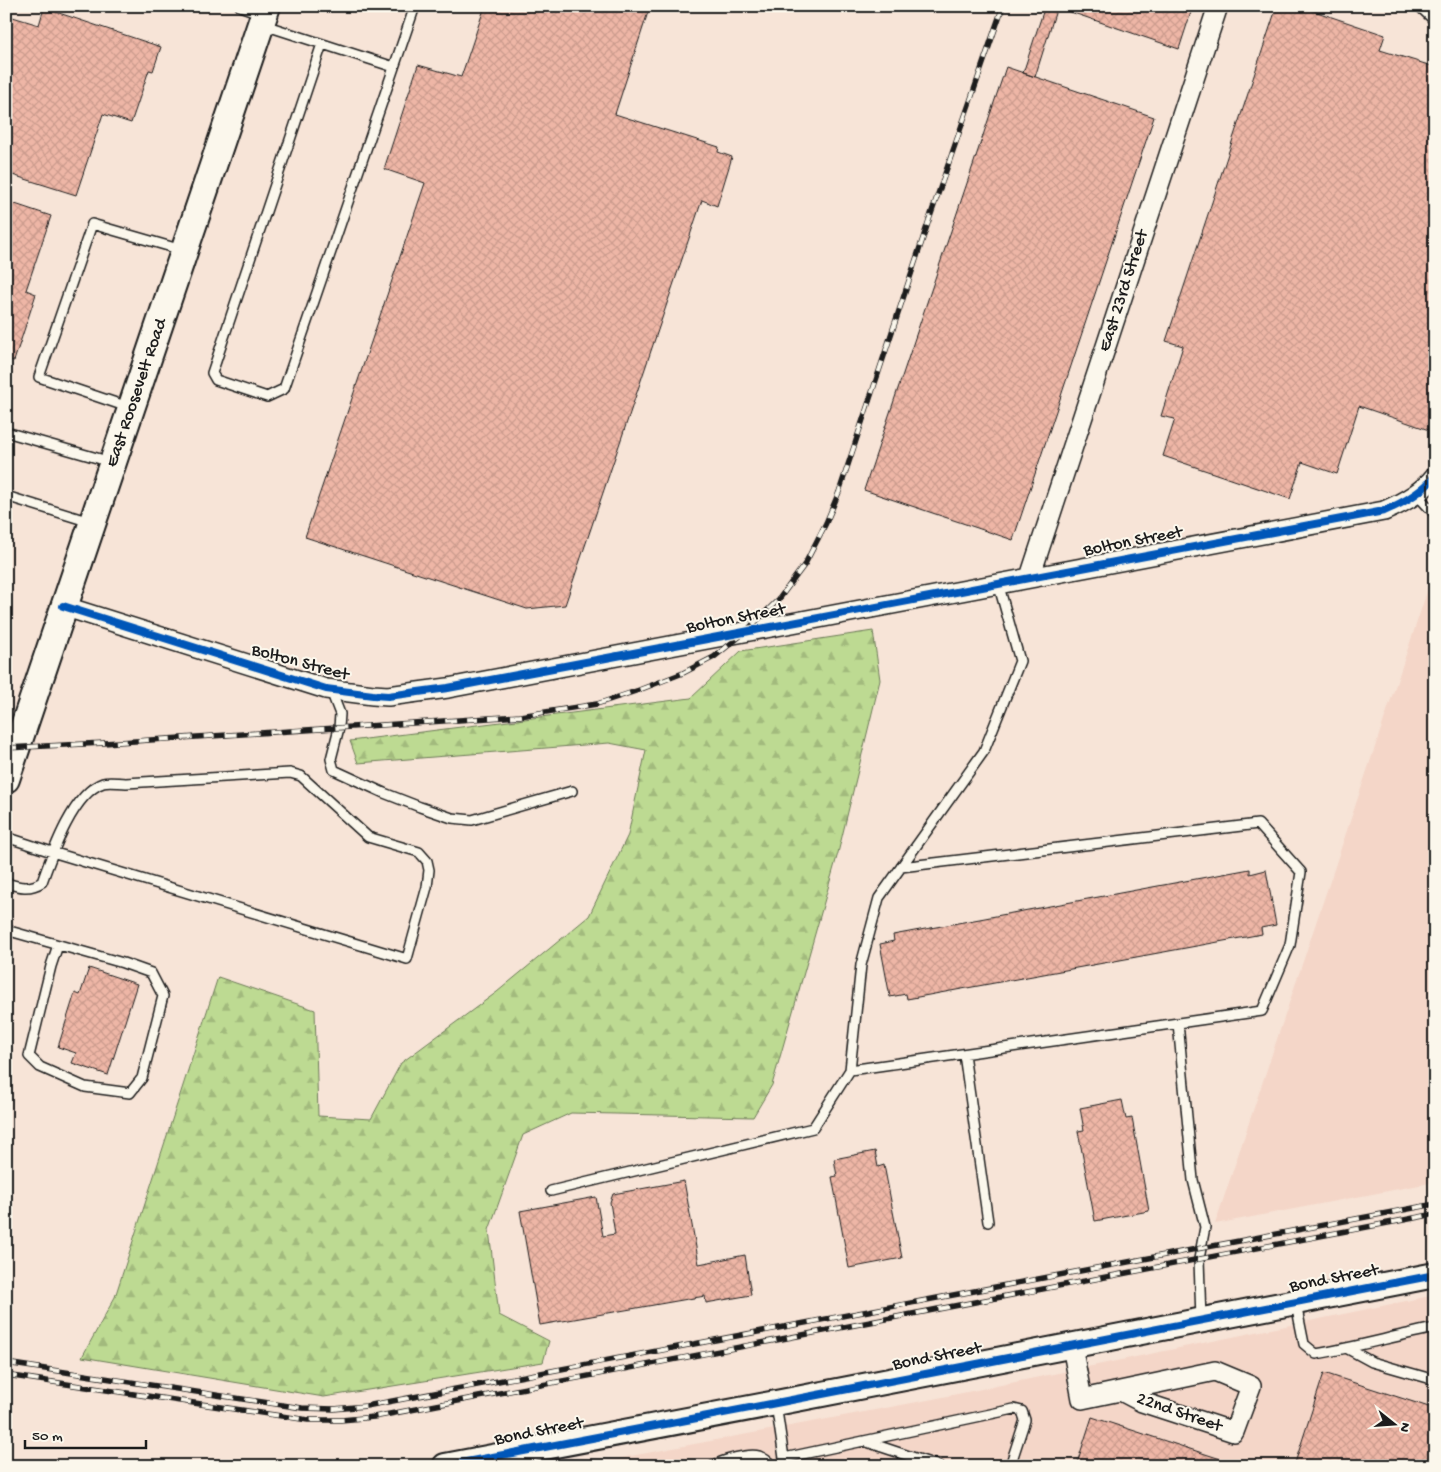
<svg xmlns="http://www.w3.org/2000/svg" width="1441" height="1472" font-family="'Gochi Hand',sans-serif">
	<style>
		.built { fill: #f4d6c8 }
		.forest { fill: url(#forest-firs); stroke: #6c7b57 }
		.building { fill: url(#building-cross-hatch); stroke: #1c1c1c }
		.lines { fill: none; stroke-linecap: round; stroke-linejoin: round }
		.service-casing { stroke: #1c1c1c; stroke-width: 12 }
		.minor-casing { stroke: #1c1c1c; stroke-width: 22 }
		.tertiary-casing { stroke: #1c1c1c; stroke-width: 28 }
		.secondary-casing { stroke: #1c1c1c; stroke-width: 30 }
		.service { stroke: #fbf7ec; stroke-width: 9 }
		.minor { stroke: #fbf7ec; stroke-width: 19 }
		.tertiary { stroke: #fbf7ec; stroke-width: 24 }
		.secondary { stroke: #fbf7ec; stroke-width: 26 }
		.rail-casing { stroke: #1c1c1c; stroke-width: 5.5 }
		.rail { stroke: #fbf7ec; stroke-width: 4; stroke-dasharray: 11; stroke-linecap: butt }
		.cycleway-casing { stroke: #fbf7ec; stroke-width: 11 }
		.cycleway { stroke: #0057b8; stroke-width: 8 }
		.labels { text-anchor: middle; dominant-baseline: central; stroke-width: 4; stroke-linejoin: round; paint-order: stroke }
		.street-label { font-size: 18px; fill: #1c1c1c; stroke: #fbf7ec }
	</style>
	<defs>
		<pattern id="forest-firs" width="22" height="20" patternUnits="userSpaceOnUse" patternTransform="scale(1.25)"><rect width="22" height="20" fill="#bdda92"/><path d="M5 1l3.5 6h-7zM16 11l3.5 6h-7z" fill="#a2ba7d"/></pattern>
		<pattern id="building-cross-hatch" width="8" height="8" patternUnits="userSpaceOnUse" patternTransform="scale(1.25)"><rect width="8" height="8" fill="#eeb6a6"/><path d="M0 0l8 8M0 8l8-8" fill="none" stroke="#cc9c8e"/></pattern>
	</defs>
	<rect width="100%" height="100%" fill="#f7e4d7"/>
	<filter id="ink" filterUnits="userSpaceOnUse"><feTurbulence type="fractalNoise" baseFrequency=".02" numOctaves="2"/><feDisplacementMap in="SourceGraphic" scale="10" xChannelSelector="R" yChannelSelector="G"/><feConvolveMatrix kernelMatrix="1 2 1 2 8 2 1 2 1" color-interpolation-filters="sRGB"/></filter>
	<g filter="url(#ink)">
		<path class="built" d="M1435 568V1182L1215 1224Z
			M1435 1295V1466H578L933 1399Z"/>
		<path class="forest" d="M873 631 880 680 838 853 772 1085 753 1117 571 1113 523 1135 489 1230 499 1315 549 1341 543 1362 324 1397 82 1357 115 1297 218 977 315 1010 318 1116 371 1119 401 1063 497 992 589 916 628 835 646 750 609 743 358 763 350 741 691 698 741 651Z"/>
		<path class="building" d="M485 6H650L615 114 719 147 718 152 732 157 717 206 702 200 565 605 527 609 305 537 425 183 384 169 418 65 461 77Z
			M1045 6 1057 7 1035 77 1023 73Z
			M1053 6H1193L1179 49Z
			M1277 6H1299L1385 35 1380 50 1435 67V413L1429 430 1359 406 1337 474 1302 462 1290 499 1163 456 1175 419 1161 416 1183 346 1166 341Z
			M44 8 161 47 153 71 149 70 131 123 103 114 76 195 6 173V15L39 25Z
			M1006 67 1154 117 1013 540 864 490Z
			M6 201 51 216 26 290 36 294 14 361 6 359Z
			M1250 869V874L1266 870 1276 925 1261 928 1262 934 907 999 906 994 890 997 880 944 894 941 893 935Z
			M89 968 137 984 108 1075 72 1063 76 1053 58 1047 75 993 80 995Z
			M1122 1100 1126 1119 1132 1118 1149 1211 1095 1221 1078 1131 1084 1130 1080 1108Z
			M875 1151 878 1167 884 1165 902 1258 849 1268 832 1177 837 1176 834 1159Z
			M684 1181 699 1264 745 1255 751 1295 706 1303 705 1296 540 1325 520 1211 596 1197 603 1236 615 1234 610 1202 613 1194Z
			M1324 1373 1435 1409V1466H1294Z
			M1092 1417 1242 1466H1076Z"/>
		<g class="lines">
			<defs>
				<path id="service" d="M240 6 262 14
					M1419 6 1435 21
					M264 25 394 67
					M322 44 212 373 216 380 267 397 284 389 415 6
					M128 407 39 377 92 224 182 250
					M6 432 111 462
					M1416 494 1435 514
					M6 496 90 522
					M328 691 333 696 340 714 339 728 331 759 334 770 384 793 420 807 452 818 472 820 572 791
					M6 837 52 852 407 959 427 887 429 870 427 861 419 852 368 837 301 776 290 773 126 783C119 783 109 781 103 783 73 793 52 854 42 882 30 890 19 887 6 883
					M901 867 1258 824 1301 872 1290 945 1262 1011 850 1070 861 965 879 898 984 751 1020 661 998 583
					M6 930 123 963 151 973 163 996 142 1078 130 1093 85 1087 40 1067 29 1056 51 966 58 945
					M1178 1023 1193 1180 1205 1227 1199 1259 1201 1320
					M964 1054 988 1222
					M551 1191 813 1128 850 1070
					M1296 1304 1304 1344 1316 1354C1356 1347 1395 1336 1435 1328
					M1348 1349 1372 1362 1435 1380
					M776 1404 784 1458 1014 1409 1022 1411 1025 1420 1010 1466
					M864 1441 939 1466
					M713 1466C722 1460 749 1453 759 1456 764 1458 769 1462 773 1466"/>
				<path id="minor" d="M1030 577 1218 6
					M63 606 326 689 373 695 388 696 448 688 1384 511C1403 503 1422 493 1435 476
					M1072 1346 1082 1399 1215 1371 1251 1386 1234 1432 1142 1402 1121 1391"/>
				<path id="tertiary" d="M445 1466 776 1403 1435 1275"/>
				<path id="secondary" d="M6 779 267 6"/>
			</defs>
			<use href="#service" class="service-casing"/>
			<use href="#minor" class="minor-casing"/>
			<use href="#tertiary" class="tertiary-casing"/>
			<use href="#secondary" class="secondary-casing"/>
			<use href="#service" class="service"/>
			<use href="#minor" class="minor"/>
			<use href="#tertiary" class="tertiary"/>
			<use href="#secondary" class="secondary"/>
			<defs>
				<path id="rail" d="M6 748 104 743 520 716 597 704 639 690 683 673 714 657 744 633 779 599 805 564 826 523 839 492 929 220 1003 6
					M6 1363 302 1408 334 1409 366 1406 1435 1204
					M6 1375 308 1420H341L374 1417 1435 1214"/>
			</defs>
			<use href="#rail" class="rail-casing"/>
			<use href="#rail" class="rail"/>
			<defs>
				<path id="cycleway" d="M63 606 326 689 373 695 388 696 448 688 1384 511C1403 503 1422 493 1435 476
					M445 1466 776 1403 1435 1275"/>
			</defs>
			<use href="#cycleway" class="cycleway-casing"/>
			<use href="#cycleway" class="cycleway"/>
		</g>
	</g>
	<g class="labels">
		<g class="street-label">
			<text transform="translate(1124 291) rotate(-72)">East 23rd Street</text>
			<text transform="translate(137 393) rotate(-71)">East Roosevelt Road</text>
			<text transform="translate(1133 542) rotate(-11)">Bolton Street</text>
			<text transform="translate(736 619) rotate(-11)">Bolton Street</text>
			<text transform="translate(300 663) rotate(15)">Bolton Street</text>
			<text transform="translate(1334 1279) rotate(-11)">Bond Street</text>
			<text transform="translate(937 1357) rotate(-11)">Bond Street</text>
			<text transform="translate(1179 1413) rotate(19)">22nd Street</text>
			<text transform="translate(539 1432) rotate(-11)">Bond Street</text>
		</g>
	</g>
	<rect width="1441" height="1472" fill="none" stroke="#fbf7ec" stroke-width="25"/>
	<rect x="12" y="12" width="1416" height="1447" fill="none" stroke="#1c1c1c" stroke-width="2" filter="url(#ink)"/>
	<g transform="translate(1394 1424) rotate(107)" stroke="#fbf7ec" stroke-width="4" paint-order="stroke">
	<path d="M0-4L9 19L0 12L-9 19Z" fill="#1c1c1c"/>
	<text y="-8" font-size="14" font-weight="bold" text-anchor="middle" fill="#1c1c1c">N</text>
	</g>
	<path d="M25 1440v8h121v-8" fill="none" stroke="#1c1c1c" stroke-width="2.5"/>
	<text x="32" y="1440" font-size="15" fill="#1c1c1c" stroke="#fbf7ec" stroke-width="4" paint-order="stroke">50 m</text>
</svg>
